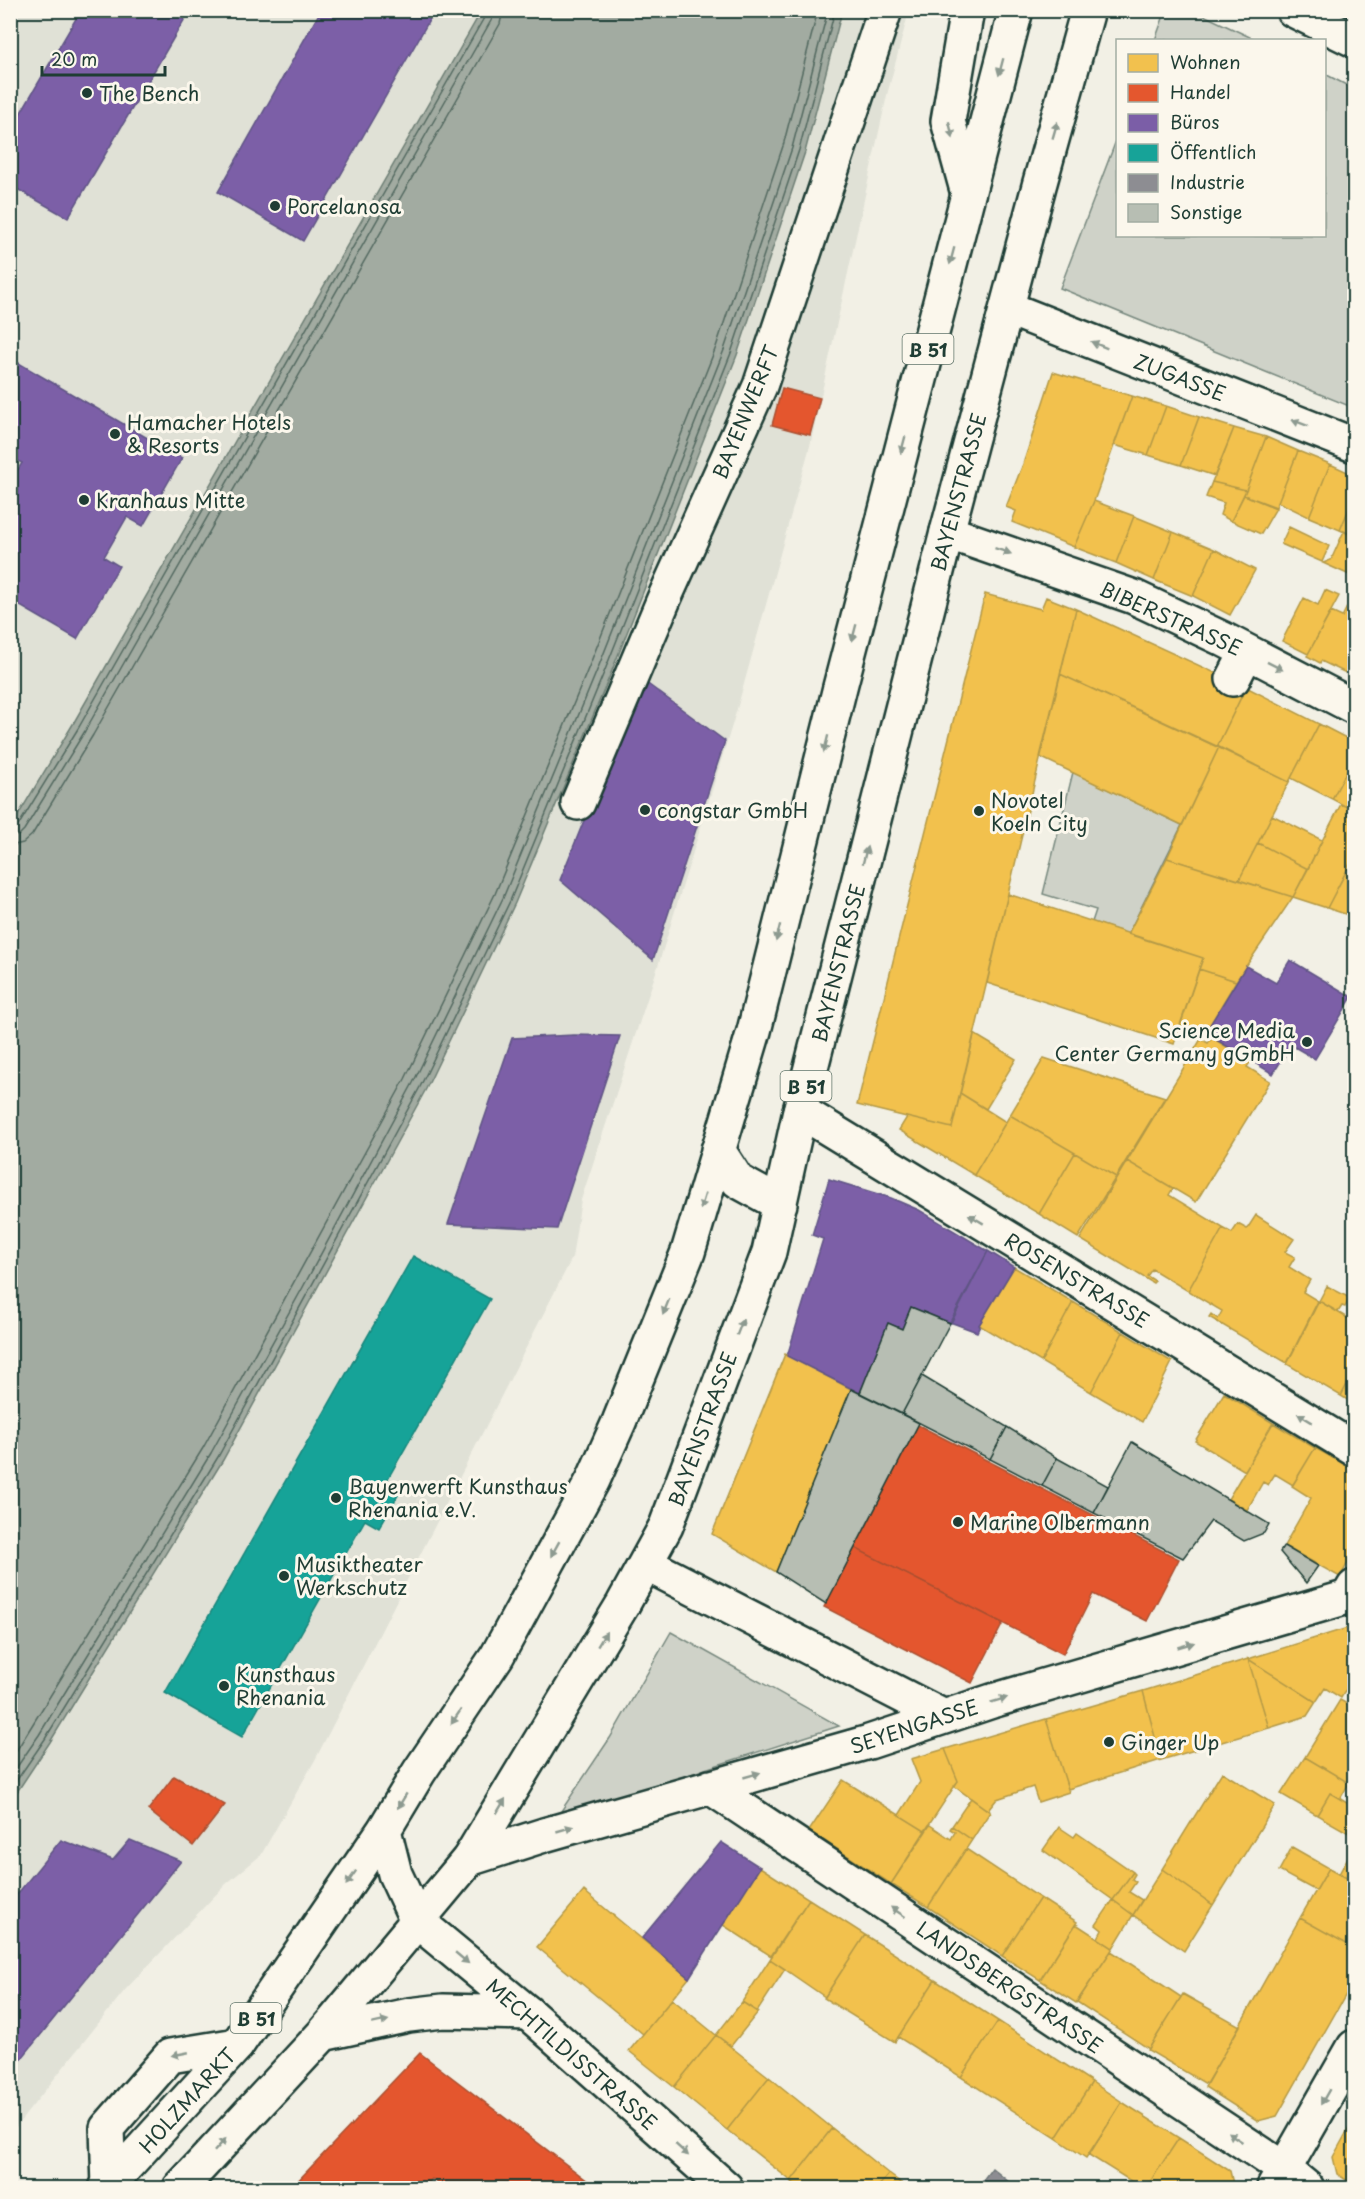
<svg xmlns="http://www.w3.org/2000/svg" width="1365" height="2199" font-family="'Playpen Sans',sans-serif">
	<style>
		.built { fill: #e0e1d6 }
		.green { fill: #cfd2c8; stroke: #77887e; stroke-width: 1.5 }
		.water { fill: #a2aba1; stroke: #6e7f75; stroke-width: 1.5 }
		.homes { fill: #f2c14e; stroke: #b39946; stroke-width: 1.5 }
		.shops { fill: #e4572e; stroke: #a94f30; stroke-width: 1.5 }
		.offices { fill: #7b5ea7; stroke: #5f5484; stroke-width: 1.5 }
		.public { fill: #17a398; stroke: #19847a; stroke-width: 1.5 }
		.industry { fill: #8d8d92; stroke: #6c7576; stroke-width: 1.5 }
		.lines { fill: none; stroke-linecap: round; stroke-linejoin: round }
		.shore { stroke: #536960; stroke-width: 1.5 }
		.building { fill: #b7beb3; stroke: #1f3d34; stroke-width: 1.5 }
		.minor-casing { stroke: #1f3d34; stroke-width: 38 }
		.major-casing { stroke: #1f3d34; stroke-width: 38 }
		.minor { stroke: #fbf7ec; stroke-width: 33 }
		.major { stroke: #fbf7ec; stroke-width: 33 }
		.oneway { fill: #8d9a90 }
		.poi-dot { fill: #1f3d34; stroke: #fbf7ec; stroke-width: 2 }
		.labels { text-anchor: middle; dominant-baseline: central; stroke-width: 6; stroke-linejoin: round; paint-order: stroke }
		.shield { fill: #fbf7ec; stroke: #61756b; stroke-width: 1.5 }
		.shield-label { font-size: 18px; font-weight: bold; fill: #1f3d34 }
		.poi-label { font-size: 20px; fill: #1f3d34; stroke: #fbf7ec; text-anchor: start }
		.street-label { font-size: 20px; fill: #1f3d34; stroke: #fbf7ec }
	</style>
	<rect width="100%" height="100%" fill="#f2f0e5"/>
	<filter id="ink" filterUnits="userSpaceOnUse"><feTurbulence type="fractalNoise" baseFrequency=".0167" numOctaves="2"/><feDisplacementMap in="SourceGraphic" scale="12" xChannelSelector="R" yChannelSelector="G"/><feConvolveMatrix kernelMatrix="1 2 1 2 8 2 1 2 1" color-interpolation-filters="sRGB"/></filter>
	<g filter="url(#ink)">
		<path class="built" d="M11 11H909L887 95 810 446 737 709 658 966 581 1200 572 1258 315 1760 261 1855 226 1884 125 1990 11 2133Z"/>
		<path class="green" d="M1166 10 1195 11 1256 40H1155Z
			M1325 74 1354 89V408L1060 288 1117 138 1118 236H1324Z
			M1073 772 1182 825 1128 934 1092 922 1096 910 1043 894Z
			M671 1632 839 1726 705 1769 553 1823 610 1738Z"/>
		<path class="water" d="M482 10 842 11 805 152 737 355 611 673 515 903 426 1089 223 1460 50 1742 11 1801V827L73 724Z"/>
		<path class="homes" d="M1053 372 1132 396 1094 501 1074 547 1012 522 1016 511 1006 507 1023 464Z
			M1132 396 1166 406 1148 455 1114 445Z
			M1166 406 1199 417 1181 465 1148 455Z
			M1199 417 1234 428 1215 476 1181 465Z
			M1234 428 1266 437 1246 490 1212 482Z
			M1266 437 1298 451 1276 507 1244 495Z
			M1298 451 1330 464 1309 517 1278 502Z
			M1330 464 1354 475V497L1340 530 1309 517Z
			M1212 482 1246 490 1231 521 1220 515 1224 503 1206 497Z
			M1244 495 1276 508 1261 534 1231 521Z
			M1354 497V536L1340 530Z
			M1094 501 1134 516 1116 563 1074 547Z
			M1134 516 1173 532 1154 580 1116 563Z
			M1289 527 1329 546 1322 562 1281 544Z
			M1344 531 1354 536V577L1323 563 1331 560Z
			M1173 532 1214 549 1193 596 1154 580Z
			M1214 549 1255 570 1230 615 1193 596Z
			M1325 590 1339 596 1308 654 1282 641 1304 598 1318 605Z
			M985 594 1041 609 1046 597 1076 609 952 1128 857 1105Z
			M1352 597 1354 598V656L1346 673 1321 661 1320 663 1307 656 1331 612 1342 617Z
			M1076 609 1246 687 1217 747 1060 674Z
			M1354 656V678L1346 673Z
			M1060 674 1219 747 1182 825 1040 757Z
			M1246 687 1319 724 1289 782 1217 747Z
			M1319 724 1354 742V757L1332 799 1291 778Z
			M1219 747 1289 782 1239 880 1167 858Z
			M1354 757V811L1332 799Z
			M1341 804 1354 811V834L1350 842 1354 844V856L1327 908 1293 897Z
			M1272 815 1322 840 1308 869 1258 843Z
			M1258 843 1308 869 1293 897 1239 880Z
			M1167 858 1293 897 1236 981 1199 969 1203 958 1128 934Z
			M1346 872 1354 876V917L1327 908Z
			M1008 894 1203 958 1174 1044 987 983Z
			M1199 969 1236 981 1205 1033 1180 1025Z
			M974 1034 1016 1059 986 1109 960 1093Z
			M1212 1038 1251 1061 1247 1067 1270 1081 1196 1202 1127 1161 1201 1039 1208 1043Z
			M1044 1058 1165 1097 1116 1177 1010 1115Z
			M960 1093 1006 1122 974 1175 899 1130 907 1117 952 1128Z
			M1010 1115 1075 1153 1039 1214 974 1175Z
			M1075 1153 1116 1177 1078 1238 1039 1214Z
			M1127 1161 1173 1188 1169 1195 1223 1228 1188 1291 1152 1269 1147 1276 1155 1281 1153 1283 1080 1239Z
			M1256 1215 1294 1239 1285 1252 1295 1257 1289 1267 1310 1280 1303 1292 1318 1301 1287 1363 1209 1317 1211 1314 1218 1319 1222 1311 1188 1291 1223 1228 1232 1233 1238 1224 1247 1229Z
			M1014 1267 1073 1302 1041 1362 979 1325Z
			M1327 1286 1350 1298 1345 1307 1342 1306 1338 1312 1319 1301Z
			M1319 1301 1354 1322V1371L1341 1396 1287 1364Z
			M1073 1302 1123 1332 1091 1392 1041 1362Z
			M1123 1332 1172 1362 1142 1422 1091 1392Z
			M785 1354 851 1389 776 1572 712 1534Z
			M1354 1371V1404L1341 1396Z
			M1224 1393 1273 1423 1245 1471 1195 1441Z
			M1273 1423 1315 1448 1293 1485 1275 1474 1268 1485 1263 1482 1247 1510 1228 1499Z
			M1315 1448 1333 1458 1334 1456 1354 1468V1552L1340 1577 1284 1546 1311 1498 1292 1486Z
			M1354 1626V1676L1341 1698 1325 1688 1316 1702 1248 1659Z
			M1248 1659 1316 1702 1307 1716 1269 1728Z
			M1248 1659 1269 1728 1161 1760 1143 1691Z
			M1143 1691 1161 1760 1068 1789 1046 1719Z
			M1340 1700 1354 1708V1786L1305 1757Z
			M1046 1719 1069 1792 1038 1802 1033 1787 997 1799 989 1809 990 1812 954 1786 958 1781 945 1749Z
			M945 1749 958 1781 925 1831 899 1815 920 1782 911 1759Z
			M1305 1757 1349 1783 1340 1799 1330 1793 1317 1815 1281 1794Z
			M1222 1772 1275 1805 1213 1905 1162 1869Z
			M843 1780 925 1831 891 1884 809 1831Z
			M1330 1793 1354 1807V1836L1317 1815Z
			M971 1798 990 1812 972 1840 952 1826Z
			M930 1825 951 1839 955 1832 950 1829 952 1826 972 1840 928 1907 891 1884Z
			M1059 1827 1074 1837 1077 1833 1133 1872 1113 1900 1043 1850Z
			M1354 1846V1882L1339 1874Z
			M1292 1847 1329 1868 1316 1891 1279 1871Z
			M966 1849 1040 1898 1002 1956 928 1907Z
			M760 1867 809 1899 771 1956 723 1925Z
			M1329 1868 1354 1882V1948L1300 1918Z
			M1162 1869 1213 1905 1184 1951 1133 1915Z
			M1133 1872 1135 1874 1132 1879 1136 1882 1129 1892 1142 1900 1133 1915 1113 1900Z
			M584 1891 689 1978 643 2034 537 1947Z
			M1040 1898 1077 1922 1040 1980 1002 1956Z
			M809 1899 865 1935 825 1997 770 1959Z
			M1113 1900 1133 1915 1113 1948 1098 1938 1102 1930 1096 1925Z
			M1300 1918 1354 1948V1980L1277 2116 1258 2121 1205 2087Z
			M1076 1924 1113 1948 1076 2003 1040 1980Z
			M865 1935 935 1980 895 2042 824 1998Z
			M1111 1951 1181 1997 1149 2049 1077 2002Z
			M770 1959 785 1969 757 2012 742 2002Z
			M935 1980 998 2021 961 2077 898 2037Z
			M1183 1994 1240 2026 1206 2084 1148 2050Z
			M672 1999 716 2035 674 2087 629 2051Z
			M742 2002 758 2012 731 2046 716 2035Z
			M998 2021 1092 2082 1056 2138 961 2077Z
			M716 2035 769 2077 727 2130 674 2087Z
			M769 2077 832 2128 791 2181 727 2130Z
			M1092 2082 1122 2102 1086 2158 1056 2138Z
			M1122 2102 1179 2138 1146 2188H1142L1089 2155Z
			M1354 2119V2185L1337 2174 1333 2157Z
			M832 2128 889 2174 877 2188H800L791 2181Z
			M1179 2138 1230 2171 1234 2188H1146Z
			M889 2174 908 2188H877Z"/>
		<path class="shops" d="M782 388 820 398 810 435 772 425Z
			M918 1425 1179 1559 1147 1621 1093 1594 1063 1654 855 1548Z
			M855 1548 1003 1623 972 1683 824 1607Z
			M174 1776 225 1805 193 1846 148 1810Z
			M420 2053 597 2188H445L432 2179 423 2188H291Z"/>
		<path class="offices" d="M81 10H190L68 218 10 185V131Z
			M321 10H435L303 241 218 192Z
			M10 358 182 458 143 526 127 517 104 557 119 566 77 639 10 600V482L22 463 10 457Z
			M641 679 725 741 653 960 560 880Z
			M1290 960 1352 997 1315 1059 1291 1045 1273 1074 1205 1033 1246 966 1276 983Z
			M574 1035 620 1036 557 1229 448 1224 512 1038Z
			M829 1179 891 1198 919 1210 988 1251 951 1323 911 1307 902 1329 888 1323 860 1393 787 1356 823 1239 812 1235Z
			M988 1251 1014 1267 979 1325 980 1326 977 1332 950 1322Z
			M61 1840 113 1860 130 1840 181 1861 10 2073V1903Z
			M721 1842 760 1867 689 1978 642 1938Z"/>
		<path class="public" d="M413 1256 490 1299 386 1482 401 1490 379 1528 365 1520 242 1737 165 1693Z"/>
		<path class="industry" d="M992 2168 1016 2188H977Z"/>
		<g class="lines">
			<path class="shore" d="M10 829 18 826 79 727 485 16 486 10
				M10 837 19 835 24 830 85 731 492 19 494 10
				M10 846 23 843 32 835 93 735 500 24 503 10
				M10 1761 203 1448 405 1079 495 894 590 664 716 347 783 146 818 10
				M10 1777 39 1735 211 1453 302 1289 413 1083 503 898 598 668 724 350 792 148 828 10
				M10 1790 45 1739 218 1457 420 1087 510 901 605 670 731 353 799 150 835 10"/>
		</g>
		<path class="building" d="M911 1307 950 1323 902 1414 860 1393 888 1323 902 1329Z
			M922 1376 1007 1427 990 1459 902 1414Z
			M851 1389 919 1423 826 1604 776 1572Z
			M1007 1427 1057 1458 1042 1486 990 1459Z
			M1132 1442 1269 1524 1264 1533 1244 1541 1211 1521 1183 1558 1094 1513Z
			M1057 1458 1108 1486 1094 1513 1042 1486Z
			M1284 1546 1318 1566 1306 1583 1280 1552Z"/>
		<g class="lines">
			<defs>
				<path id="minor" d="M967 10 948 121 968 194
					M1293 10 1354 40
					M1007 308 1354 445
					M947 532 1134 597 1223 639 1354 707
					M1233 679 1247 652
					M578 803 664 599 760 386 885 10
					M800 1111 1354 1449
					M646 1564 944 1717
					M710 1787 1284 2169 1307 2188
					M469 1859 544 1835 869 1742 992 1701 1348 1597 1354 1587
					M417 1921 528 2013 726 2188
					M109 2186 107 2128 170 2056 237 2045
					M1274 2187 1354 2047"/>
				<path id="major" d="M718 1150 738 1181 780 1204
					M384 1830 395 1874 417 1921
					M323 2034 409 2015 443 2011 528 2013
					M106 2188 237 2045 384 1830 419 1772 497 1656 593 1480 619 1422 688 1252 754 1031 840 687 1016 10
					M180 2188 323 2034 469 1859 623 1604 666 1526 769 1252 800 1111 947 532 1039 186 1088 10"/>
			</defs>
			<use href="#minor" class="minor-casing"/>
			<use href="#major" class="major-casing"/>
			<use href="#minor" class="minor"/>
			<use href="#major" class="major"/>
		</g>
		<defs><path id="oneway-solid" d="M-6-.8H1V-3.2L6.5 0L1 3.2V.8H-6Z" transform="scale(1.5)"/></defs>
		<g class="oneway">
			<use href="#oneway-solid" transform="translate(1001 67) rotate(105)"/>
			<use href="#oneway-solid" transform="translate(951 130) rotate(76)"/>
			<use href="#oneway-solid" transform="translate(1055 130) rotate(-74)"/>
			<use href="#oneway-solid" transform="translate(952 256) rotate(105)"/>
			<use href="#oneway-solid" transform="translate(1099 345) rotate(-158)"/>
			<use href="#oneway-solid" transform="translate(1300 423) rotate(-159)"/>
			<use href="#oneway-solid" transform="translate(903 445) rotate(105)"/>
			<use href="#oneway-solid" transform="translate(1003 551) rotate(19)"/>
			<use href="#oneway-solid" transform="translate(854 633) rotate(105)"/>
			<use href="#oneway-solid" transform="translate(1275 666) rotate(27)"/>
			<use href="#oneway-solid" transform="translate(826 744) rotate(104)"/>
			<use href="#oneway-solid" transform="translate(865 855) rotate(-76)"/>
			<use href="#oneway-solid" transform="translate(778 933) rotate(104)"/>
			<use href="#oneway-solid" transform="translate(703 1201) rotate(107)"/>
			<use href="#oneway-solid" transform="translate(976 1219) rotate(-149)"/>
			<use href="#oneway-solid" transform="translate(666 1307) rotate(112)"/>
			<use href="#oneway-solid" transform="translate(740 1327) rotate(-69)"/>
			<use href="#oneway-solid" transform="translate(1305 1418) rotate(-149)"/>
			<use href="#oneway-solid" transform="translate(555 1549) rotate(119)"/>
			<use href="#oneway-solid" transform="translate(602 1639) rotate(-59)"/>
			<use href="#oneway-solid" transform="translate(1186 1645) rotate(-16)"/>
			<use href="#oneway-solid" transform="translate(999 1700) rotate(-17)"/>
			<use href="#oneway-solid" transform="translate(456 1717) rotate(124)"/>
			<use href="#oneway-solid" transform="translate(752 1775) rotate(-16)"/>
			<use href="#oneway-solid" transform="translate(402 1801) rotate(121)"/>
			<use href="#oneway-solid" transform="translate(501 1806) rotate(-59)"/>
			<use href="#oneway-solid" transform="translate(565 1829) rotate(-16)"/>
			<use href="#oneway-solid" transform="translate(351 1878) rotate(125)"/>
			<use href="#oneway-solid" transform="translate(898 1912) rotate(-146)"/>
			<use href="#oneway-solid" transform="translate(462 1958) rotate(40)"/>
			<use href="#oneway-solid" transform="translate(380 2022) rotate(-12)"/>
			<use href="#oneway-solid" transform="translate(180 2054) rotate(169)"/>
			<use href="#oneway-solid" transform="translate(1325 2097) rotate(120)"/>
			<use href="#oneway-solid" transform="translate(1235 2137) rotate(-146)"/>
			<use href="#oneway-solid" transform="translate(220 2145) rotate(-48)"/>
			<use href="#oneway-solid" transform="translate(682 2150) rotate(42)"/>
		</g>
	</g>
	<g class="poi-dot">
		<circle cx="87" cy="93" r="6"/>
		<circle cx="275" cy="206" r="6"/>
		<circle cx="115" cy="434" r="6"/>
		<circle cx="84" cy="500" r="6"/>
		<circle cx="645" cy="810" r="6"/>
		<circle cx="979" cy="811" r="6"/>
		<circle cx="1307" cy="1042" r="6"/>
		<circle cx="336" cy="1498" r="6"/>
		<circle cx="958" cy="1522" r="6"/>
		<circle cx="284" cy="1576" r="6"/>
		<circle cx="224" cy="1686" r="6"/>
		<circle cx="1109" cy="1742" r="6"/>
	</g>
	<g class="labels">
		<g class="shield">
			<rect x="902.5" y="334" width="51" height="30" rx="4.5"/>
			<rect x="780.5" y="1071" width="51" height="30" rx="4.5"/>
			<rect x="230.5" y="2003" width="51" height="30" rx="4.5"/>
		</g>
		<g class="shield-label">
			<text x="928" y="349">B 51</text>
			<text x="806" y="1086">B 51</text>
			<text x="256" y="2018">B 51</text>
		</g>
		<g class="poi-label">
			<text x="99" y="93">The Bench</text>
			<text x="287" y="206">Porcelanosa</text>
			<text x="127" y="422">Hamacher Hotels<tspan x="127" dy="23">&amp; Resorts</tspan></text>
			<text x="96" y="500">Kranhaus Mitte</text>
			<text x="991" y="800">Novotel<tspan x="991" dy="23">Koeln City</tspan></text>
			<text x="657" y="810">congstar GmbH</text>
			<text x="1295" y="1030" text-anchor="end">Science Media<tspan x="1295" dy="23">Center Germany gGmbH</tspan></text>
			<text x="348" y="1486">Bayenwerft Kunsthaus<tspan x="348" dy="23">Rhenania e.V.</tspan></text>
			<text x="970" y="1522">Marine Olbermann</text>
			<text x="296" y="1564">Musiktheater<tspan x="296" dy="23">Werkschutz</tspan></text>
			<text x="236" y="1674">Kunsthaus<tspan x="236" dy="23">Rhenania</tspan></text>
			<text x="1121" y="1742">Ginger Up</text>
		</g>
		<g class="street-label">
			<text transform="translate(1180 377) rotate(21)">ZUGASSE</text>
			<text transform="translate(745 412) rotate(-68)">BAYENWERFT</text>
			<text transform="translate(958 492) rotate(-75)">BAYENSTRASSE</text>
			<text transform="translate(1171 618) rotate(24)">BIBERSTRASSE</text>
			<text transform="translate(838 963) rotate(-76)">BAYENSTRASSE</text>
			<text transform="translate(1077 1280) rotate(31)">ROSENSTRASSE</text>
			<text transform="translate(702 1429) rotate(-70)">BAYENSTRASSE</text>
			<text transform="translate(914 1726) rotate(-18)">SEYENGASSE</text>
			<text transform="translate(1010 1987) rotate(34)">LANDSBERGSTRASSE</text>
			<text transform="translate(572 2054) rotate(41)">MECHTILDISSTRASSE</text>
			<text transform="translate(187 2100) rotate(-48)">HOLZMARKT</text>
		</g>
	</g>
	<rect width="1365" height="2199" fill="none" stroke="#fbf7ec" stroke-width="36"/>
	<rect x="18" y="18" width="1329" height="2163" fill="none" stroke="#1f3d34" stroke-width="2" filter="url(#ink)"/>
	<rect x="1116" y="39" width="210" height="198" fill="#fbf7ec" stroke="#a3ada2" stroke-width="1.5"/>
	<rect x="1128" y="54" width="30" height="18" fill="#f2c14e" stroke="#a3ada2" stroke-width="1.5"/>
	<text x="1170" y="69" font-size="18" fill="#1f3d34">Wohnen</text>
	<rect x="1128" y="84" width="30" height="18" fill="#e4572e" stroke="#a3ada2" stroke-width="1.5"/>
	<text x="1170" y="99" font-size="18" fill="#1f3d34">Handel</text>
	<rect x="1128" y="114" width="30" height="18" fill="#7b5ea7" stroke="#a3ada2" stroke-width="1.5"/>
	<text x="1170" y="129" font-size="18" fill="#1f3d34">Büros</text>
	<rect x="1128" y="144" width="30" height="18" fill="#17a398" stroke="#a3ada2" stroke-width="1.5"/>
	<text x="1170" y="159" font-size="18" fill="#1f3d34">Öffentlich</text>
	<rect x="1128" y="174" width="30" height="18" fill="#8d8d92" stroke="#a3ada2" stroke-width="1.5"/>
	<text x="1170" y="189" font-size="18" fill="#1f3d34">Industrie</text>
	<rect x="1128" y="204" width="30" height="18" fill="#b7beb3" stroke="#a3ada2" stroke-width="1.5"/>
	<text x="1170" y="219" font-size="18" fill="#1f3d34">Sonstige</text>
	<path d="M42 66v9h123v-9" fill="none" stroke="#1f3d34" stroke-width="3"/>
	<text x="51" y="66" font-size="18" fill="#1f3d34" stroke="#fbf7ec" stroke-width="4.5" paint-order="stroke">20 m</text>
</svg>
